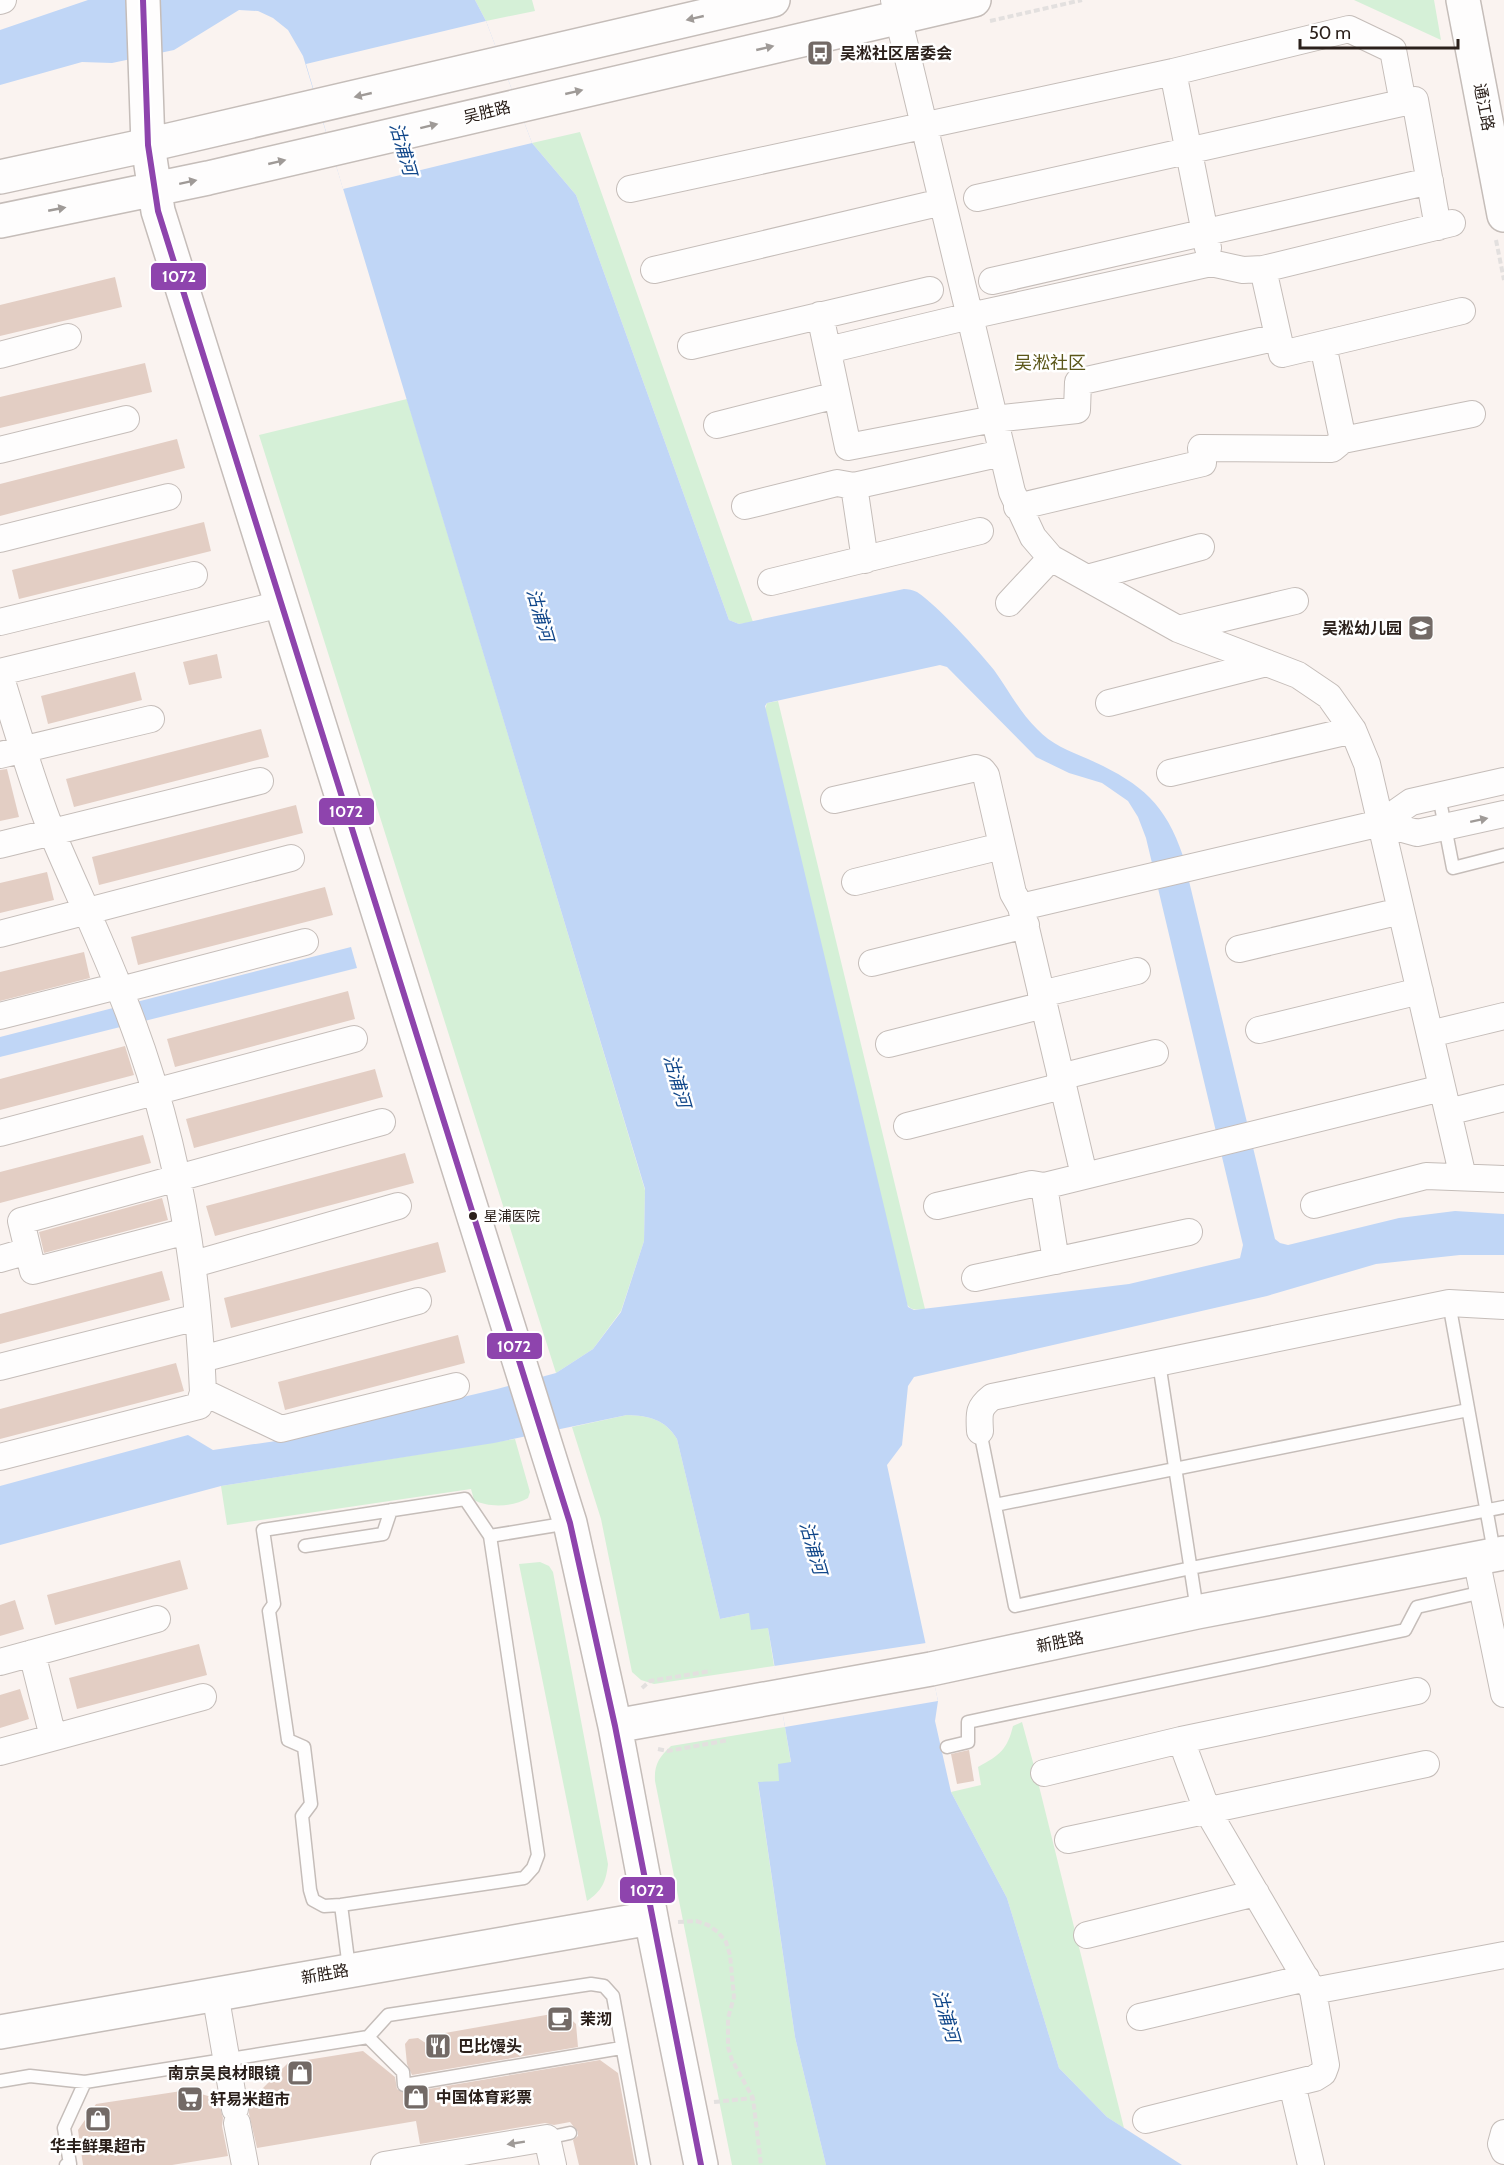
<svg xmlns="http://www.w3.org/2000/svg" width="1504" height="2165" font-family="Cabin,'Noto Sans SC',sans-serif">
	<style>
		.green { fill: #d5f0d7 }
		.water { fill: #c0d6f6; fill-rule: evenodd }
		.pier { fill: #faf3f0 }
		.building { fill: #e3cec4 }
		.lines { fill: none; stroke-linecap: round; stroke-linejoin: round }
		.lane-casing { stroke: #c5bdb9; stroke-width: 15 }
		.street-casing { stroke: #c5bdb9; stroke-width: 28 }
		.secondary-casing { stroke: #c5bdb9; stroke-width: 36 }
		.path { stroke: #e3e0df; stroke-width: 4; stroke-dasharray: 6 3; stroke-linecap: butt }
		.lane { stroke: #fefdfd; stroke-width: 12 }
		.street { stroke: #fefdfd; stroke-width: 26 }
		.secondary { stroke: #fefdfd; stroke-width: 33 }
		.bus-1-casing { stroke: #fff; stroke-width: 10 }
		.bus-1 { stroke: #8e44ad; stroke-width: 6 }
		.oneway { fill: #9f9a97 }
		.bus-dot { fill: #2b201b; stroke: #fff; stroke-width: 2 }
		.labels { text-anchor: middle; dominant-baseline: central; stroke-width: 5; stroke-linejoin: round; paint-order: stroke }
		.bus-label { font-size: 14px; fill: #2b201b; stroke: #fff; text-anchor: start }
		.poi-label { font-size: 16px; font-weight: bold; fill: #2b201b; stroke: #fff; text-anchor: start }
		.street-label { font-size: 16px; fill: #2b201b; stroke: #fff }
		.water-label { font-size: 18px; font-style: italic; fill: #104689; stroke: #fff }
		.neighbourhood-label { font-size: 18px; fill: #5b5619; stroke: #fff }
		.line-badge { stroke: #fff; stroke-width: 2 }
		.badge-label { font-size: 16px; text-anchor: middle; font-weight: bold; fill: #fff }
	</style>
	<rect width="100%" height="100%" fill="#faf3f0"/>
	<path class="green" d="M475 0H532L535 11 486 21Z
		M1354 0H1434L1441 40Z
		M580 132 753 622 739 624 729 620 576 195 532 143Z
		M407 399 645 1190 644 1241 621 1311 593 1349 556 1373 259 435Z
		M778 701 925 1309C915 1310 909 1311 905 1300L765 710 767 703Z
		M627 1415C649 1416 665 1419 677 1439L720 1619 749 1613 768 1628 774 1666 654 1684 641 1680 632 1672 601 1519 572 1427Z
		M515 1439 530 1492 528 1498C514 1507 488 1508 474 1500L471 1489 227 1525 221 1486Z
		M540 1562 549 1566 553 1572 608 1864C606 1882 602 1891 587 1901L519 1564Z
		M1022 1722 1034 1766 1124 2128 1107 2117 1059 2068 1007 1898 951 1792 981 1785 978 1767C1000 1755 1007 1750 1013 1726Z
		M785 1727 791 1763 779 1781 758 1783 795 2037 826 2165H732L655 1781C654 1765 659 1757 671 1746Z"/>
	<path class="water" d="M88 0H475L486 21 532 143 576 195 729 620 739 624 904 589C908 589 913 590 917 592 939 607 977 649 994 670 1008 689 1020 713 1037 729 1051 744 1069 751 1088 759 1139 782 1165 802 1183 856L1275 1239 1280 1243 1288 1245 1399 1218 1455 1211 1504 1214V1255H1460L1376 1264 1267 1296 914 1377 908 1386 902 1445 887 1465 938 1701 935 1721 951 1792 1007 1898 1059 2068 1107 2117 1182 2165H826L795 2037 758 1782 779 1781 778 1764 791 1762 768 1628 751 1630 749 1613 720 1619 677 1439C665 1419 649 1416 627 1415L494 1443 221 1486 0 1545V1486L188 1435 213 1450 276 1441 497 1389 556 1373 593 1349 621 1312 644 1241 645 1189 303 56 288 30 273 18 258 11 239 10 174 50 112 63 82 62 0 85V30ZM940 665 947 667 1036 757 1069 773 1102 783 1128 801 1138 817 1146 838 1243 1245 1240 1258 1129 1284 914 1310 908 1307 765 706 767 703Z
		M351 947 357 968 0 1057V1037Z"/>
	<path class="pier" d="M486 21 532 143 343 189 306 64Z
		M926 1643 938 1701 785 1727 774 1666Z"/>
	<path class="building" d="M115 277 122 307 0 336V305Z
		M145 363 152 392 0 428V397Z
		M177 439 185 468 0 516V484Z
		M204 522 211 551 19 599 12 570Z
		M217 654 222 678 189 685 183 662Z
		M135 672 142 700 48 724 41 696Z
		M261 729 269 757 74 807 66 779Z
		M7 769 19 817 0 821V770Z
		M296 805 303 833 99 885 92 857Z
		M47 872 54 900 0 913V883Z
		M325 887 333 915 138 965 131 937Z
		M84 952 90 978 0 1001V972Z
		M348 991 355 1019 175 1067 167 1039Z
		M125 1046 134 1075 0 1110V1079Z
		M375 1069 383 1097 194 1148 186 1119Z
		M143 1135 151 1163 0 1203V1172Z
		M405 1153 414 1183 215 1236 206 1206Z
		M162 1198 168 1220 44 1253 39 1232Z
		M438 1242 446 1272 231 1328 224 1298Z
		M162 1271 170 1300 0 1344V1314Z
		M458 1335 465 1363 285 1410 278 1382Z
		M176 1363 184 1391 0 1439V1409Z
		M180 1560 188 1589 55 1625 47 1595Z
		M15 1600 24 1629 0 1636V1605Z
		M199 1644 207 1675 77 1709 69 1678Z
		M20 1689 29 1719 0 1728V1695Z
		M969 1750 974 1781 957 1784 951 1754Z
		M563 2012 576 2024 578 2047 412 2075 407 2064 405 2044 409 2039 418 2038 447 2057 445 2033Z
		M363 2051 395 2077 397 2089 405 2093 600 2060 618 2073 635 2165H579L573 2140 578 2136V2132L570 2122 554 2125 545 2123 420 2144 416 2121 257 2148 249 2114V2102L288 2063Z
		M188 2090 218 2099 223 2118 222 2126 228 2156 172 2165H83L78 2130 96 2104Z"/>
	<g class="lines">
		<defs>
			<path id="lane" d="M1439 796 1453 868 1504 855
				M1449 1303 1494 1552
				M1159 1363 1197 1610
				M980 1431 1015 1606 1191 1568 1504 1507
				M465 1499 490 1536 538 1855 533 1868 524 1878 341 1905 324 1906 313 1900 310 1890 302 1816 311 1804 304 1747 288 1740 269 1611 274 1604 263 1530Z
				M995 1505 1468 1410
				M490 1536 569 1523
				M305 1546 383 1534 391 1510
				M947 1747 968 1742V1722L1405 1630 1417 1607 1483 1592
				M341 1905 349 1968
				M368 2037 403 2072 404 2085 621 2048
				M0 2081 30 2076 85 2082 368 2037 388 2015 591 1984 604 1986 613 1996 644 2165
				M547 2138 570 2133
				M66 2165 70 2164 64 2128 85 2082"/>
			<path id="street" d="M894 0 1012 492 1033 537 1051 558 1178 629 1298 675 1329 696 1353 730 1367 764 1463 1177
				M0 1 3 0
				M1173 72 1208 248
				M630 189 1173 72 1349 29 1393 50 1403 103
				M977 198 1415 100 1438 227
				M1263 269 1282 354 1462 311
				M654 270 942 202
				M992 281 1430 181
				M820 315 848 447 994 419 1077 410 1078 382 1278 337
				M1323 345 1343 440
				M691 346 930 290
				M828 350 970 316 1211 263 1243 270 1263 269 1452 223
				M0 355 68 337
				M717 425 837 395
				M0 450 126 419
				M854 486 865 560
				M745 506 837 483 854 486 1002 453
				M1017 507 1203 463 1201 448 1332 449 1343 440 1472 414
				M0 539 168 497
				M1087 578 1201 547
				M771 582 980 531
				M1009 603 1051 558
				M0 622 194 575
				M1178 629 1295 601
				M0 672 281 604
				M0 675C17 729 32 783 53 835 76 889 102 943 123 998 173 1123 198 1258 203 1392L199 1406 0 1457
				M1109 703 1267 663
				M0 755 151 719
				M1170 773 1353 730
				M834 800 976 768 982 770 986 775 1013 893 1021 907 1084 1175
				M1381 823 1417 833 1504 814
				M0 845 260 781
				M855 882 1002 846
				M1021 907 1381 823 1411 802 1504 781
				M0 934 291 858
				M1239 949 1401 911
				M872 963 1026 925
				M120 990 305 942
				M1041 994 1137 971
				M0 1016 118 986
				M1259 1030 1420 991
				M1430 1034 1504 1016
				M889 1044 1044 1005
				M1060 1077 1155 1053
				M1448 1112 1504 1098
				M907 1126 1062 1086
				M0 1133 354 1039
				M1044 1186 1056 1261
				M1314 1205 1426 1176 1504 1179
				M937 1206 1032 1184 1044 1186 1442 1088
				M187 1231 33 1271 21 1221 382 1122
				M0 1259 28 1251
				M194 1264 398 1206
				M975 1278 1189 1232
				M202 1359 418 1301
				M0 1367 198 1317
				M203 1392 281 1429 456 1386
				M980 1431C979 1413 978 1408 992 1397L1449 1303 1504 1306
				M1476 1558 1504 1694
				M32 1653 53 1737
				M0 1662 157 1619
				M0 1752 203 1697
				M1044 1773 1181 1740 1417 1691
				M1068 1840 1426 1764
				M1087 1935 1256 1893
				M1313 1991 1504 1955
				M215 1993 235 2109
				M1140 2017 1306 1978
				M1292 2084 1311 2165
				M1146 2120 1315 2078 1323 2073 1326 2065 1313 1991 1207 1810 1181 1740
				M237 2123 245 2165
				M1504 2133 1501 2144 1504 2151
				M384 2165 547 2138 553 2165"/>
			<path id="secondary" d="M143 0 148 145 158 211 570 1523 615 1726 655 1938 701 2165
				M1463 0 1504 215
				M0 177 148 145 773 0
				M0 221 208 178 974 0
				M615 1726 931 1669 1197 1612 1504 1553
				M0 2032 651 1918"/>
		</defs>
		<use href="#lane" class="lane-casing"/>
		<use href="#street" class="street-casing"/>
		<use href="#secondary" class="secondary-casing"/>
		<path class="path" d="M990 21 1082 0
			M1496 240 1504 280
			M642 1688 650 1681 711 1671
			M658 1749 668 1751 729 1740
			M678 1922 696 1921 708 1925 718 1932 726 1942 730 1955 734 1997 728 2018V2047L732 2060 753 2098 761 2165
			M714 2102 753 2098"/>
		<use href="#lane" class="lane"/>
		<use href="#street" class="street"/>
		<use href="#secondary" class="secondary"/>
		<defs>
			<path id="bus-1" d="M143 0 148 145 158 211 570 1523 615 1726 701 2165"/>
		</defs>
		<use href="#bus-1" class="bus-1-casing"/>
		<use href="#bus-1" class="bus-1"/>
	</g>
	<defs><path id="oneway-solid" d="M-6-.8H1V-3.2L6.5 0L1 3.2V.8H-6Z" transform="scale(1.5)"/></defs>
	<g class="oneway">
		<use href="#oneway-solid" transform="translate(695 18) rotate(167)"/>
		<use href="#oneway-solid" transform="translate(765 48) rotate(-13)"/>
		<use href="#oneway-solid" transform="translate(574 92) rotate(-13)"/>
		<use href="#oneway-solid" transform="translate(363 95) rotate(167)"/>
		<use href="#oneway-solid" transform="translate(429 126) rotate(-14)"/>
		<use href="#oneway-solid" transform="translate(277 162) rotate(-13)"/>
		<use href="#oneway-solid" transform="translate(188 182) rotate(-12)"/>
		<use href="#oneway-solid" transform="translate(57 209) rotate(-11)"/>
		<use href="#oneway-solid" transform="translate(1479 820) rotate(-12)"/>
		<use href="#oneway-solid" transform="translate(516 2143) rotate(171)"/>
	</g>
	<defs>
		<symbol id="bus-square" viewBox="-11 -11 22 22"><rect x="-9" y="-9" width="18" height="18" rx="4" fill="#736a66" stroke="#fff"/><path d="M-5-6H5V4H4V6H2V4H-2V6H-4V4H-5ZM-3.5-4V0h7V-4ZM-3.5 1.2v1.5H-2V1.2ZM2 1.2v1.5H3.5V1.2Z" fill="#fff"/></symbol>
		<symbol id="school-square" viewBox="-11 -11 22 22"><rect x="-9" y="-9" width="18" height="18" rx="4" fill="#736a66" stroke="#fff"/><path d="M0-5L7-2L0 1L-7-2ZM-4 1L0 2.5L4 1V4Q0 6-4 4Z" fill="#fff"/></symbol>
		<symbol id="cafe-square" viewBox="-11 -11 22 22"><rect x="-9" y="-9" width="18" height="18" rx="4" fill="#736a66" stroke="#fff"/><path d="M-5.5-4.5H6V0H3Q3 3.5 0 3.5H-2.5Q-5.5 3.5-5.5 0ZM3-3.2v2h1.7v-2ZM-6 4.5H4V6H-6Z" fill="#fff"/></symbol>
		<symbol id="restaurant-square" viewBox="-11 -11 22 22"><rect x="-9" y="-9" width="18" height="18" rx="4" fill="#736a66" stroke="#fff"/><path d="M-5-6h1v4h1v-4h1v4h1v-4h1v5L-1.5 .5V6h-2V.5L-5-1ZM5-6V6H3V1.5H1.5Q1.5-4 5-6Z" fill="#fff"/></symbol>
		<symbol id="shop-square" viewBox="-11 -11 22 22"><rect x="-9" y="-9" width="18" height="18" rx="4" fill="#736a66" stroke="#fff"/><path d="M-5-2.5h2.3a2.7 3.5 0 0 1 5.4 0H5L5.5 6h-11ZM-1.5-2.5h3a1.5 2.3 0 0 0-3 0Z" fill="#fff"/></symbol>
		<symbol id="supermarket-square" viewBox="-11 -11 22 22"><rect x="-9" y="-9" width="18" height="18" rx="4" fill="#736a66" stroke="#fff"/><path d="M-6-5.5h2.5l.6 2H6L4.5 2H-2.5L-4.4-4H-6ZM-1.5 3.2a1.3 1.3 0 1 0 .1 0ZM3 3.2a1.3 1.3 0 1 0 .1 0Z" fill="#fff"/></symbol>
	</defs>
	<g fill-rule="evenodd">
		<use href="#bus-square" x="805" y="38" width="30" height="30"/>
		<use href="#school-square" x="1406" y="613" width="30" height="30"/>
		<use href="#cafe-square" x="545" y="2004" width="30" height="30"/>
		<use href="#restaurant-square" x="423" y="2031" width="30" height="30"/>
		<use href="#shop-square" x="285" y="2058" width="30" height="30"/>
		<use href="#shop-square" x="401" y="2082" width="30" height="30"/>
		<use href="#supermarket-square" x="175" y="2084" width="30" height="30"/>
		<use href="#shop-square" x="83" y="2104" width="30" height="30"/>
	</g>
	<circle class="bus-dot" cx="473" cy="1216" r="5"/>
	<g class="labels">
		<g class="bus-label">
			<text x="484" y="1216">星浦医院</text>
		</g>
		<g class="poi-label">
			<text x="840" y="53">吴淞社区居委会</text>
			<text x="1402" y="628" text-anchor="end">吴淞幼儿园</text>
			<text x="580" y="2019">茉沏</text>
			<text x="458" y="2046">巴比馒头</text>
			<text x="280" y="2073" text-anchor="end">南京吴良材眼镜</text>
			<text x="436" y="2097">中国体育彩票</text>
			<text x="210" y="2099">轩易米超市</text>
			<text x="98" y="2146" text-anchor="middle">华丰鲜果超市</text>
		</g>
		<g class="street-label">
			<text transform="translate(1484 107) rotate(79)">通江路</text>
			<text transform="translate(487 112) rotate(-14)">吴胜路</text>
			<text transform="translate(1060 1642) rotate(-12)">新胜路</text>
			<text transform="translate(325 1974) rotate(-10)">新胜路</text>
		</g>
		<g class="water-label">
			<text transform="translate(403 149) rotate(74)">沽浦河</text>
			<text transform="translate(540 615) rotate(74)">沽浦河</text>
			<text transform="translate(677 1081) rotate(74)">沽浦河</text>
			<text transform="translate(813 1548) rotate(74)">沽浦河</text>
			<text transform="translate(946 2016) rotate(74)">沽浦河</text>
		</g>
		<g class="neighbourhood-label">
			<text x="1050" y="363">吴淞社区</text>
		</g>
	</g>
	<g class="line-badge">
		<rect x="150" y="262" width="57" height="29" rx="6" fill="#8e44ad"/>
		<rect x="318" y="797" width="57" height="29" rx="6" fill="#8e44ad"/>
		<rect x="486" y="1332" width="57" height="28" rx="6" fill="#8e44ad"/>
		<rect x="619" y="1876" width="57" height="28" rx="6" fill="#8e44ad"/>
	</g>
	<g class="badge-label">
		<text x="179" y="282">1072</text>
		<text x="346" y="817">1072</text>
		<text x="514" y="1352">1072</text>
		<text x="647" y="1896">1072</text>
	</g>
	<path d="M1300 39v9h158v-9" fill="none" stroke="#2b201b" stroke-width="3"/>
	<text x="1309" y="39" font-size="18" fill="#2b201b" stroke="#ffffff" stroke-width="4.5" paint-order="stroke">50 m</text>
</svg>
